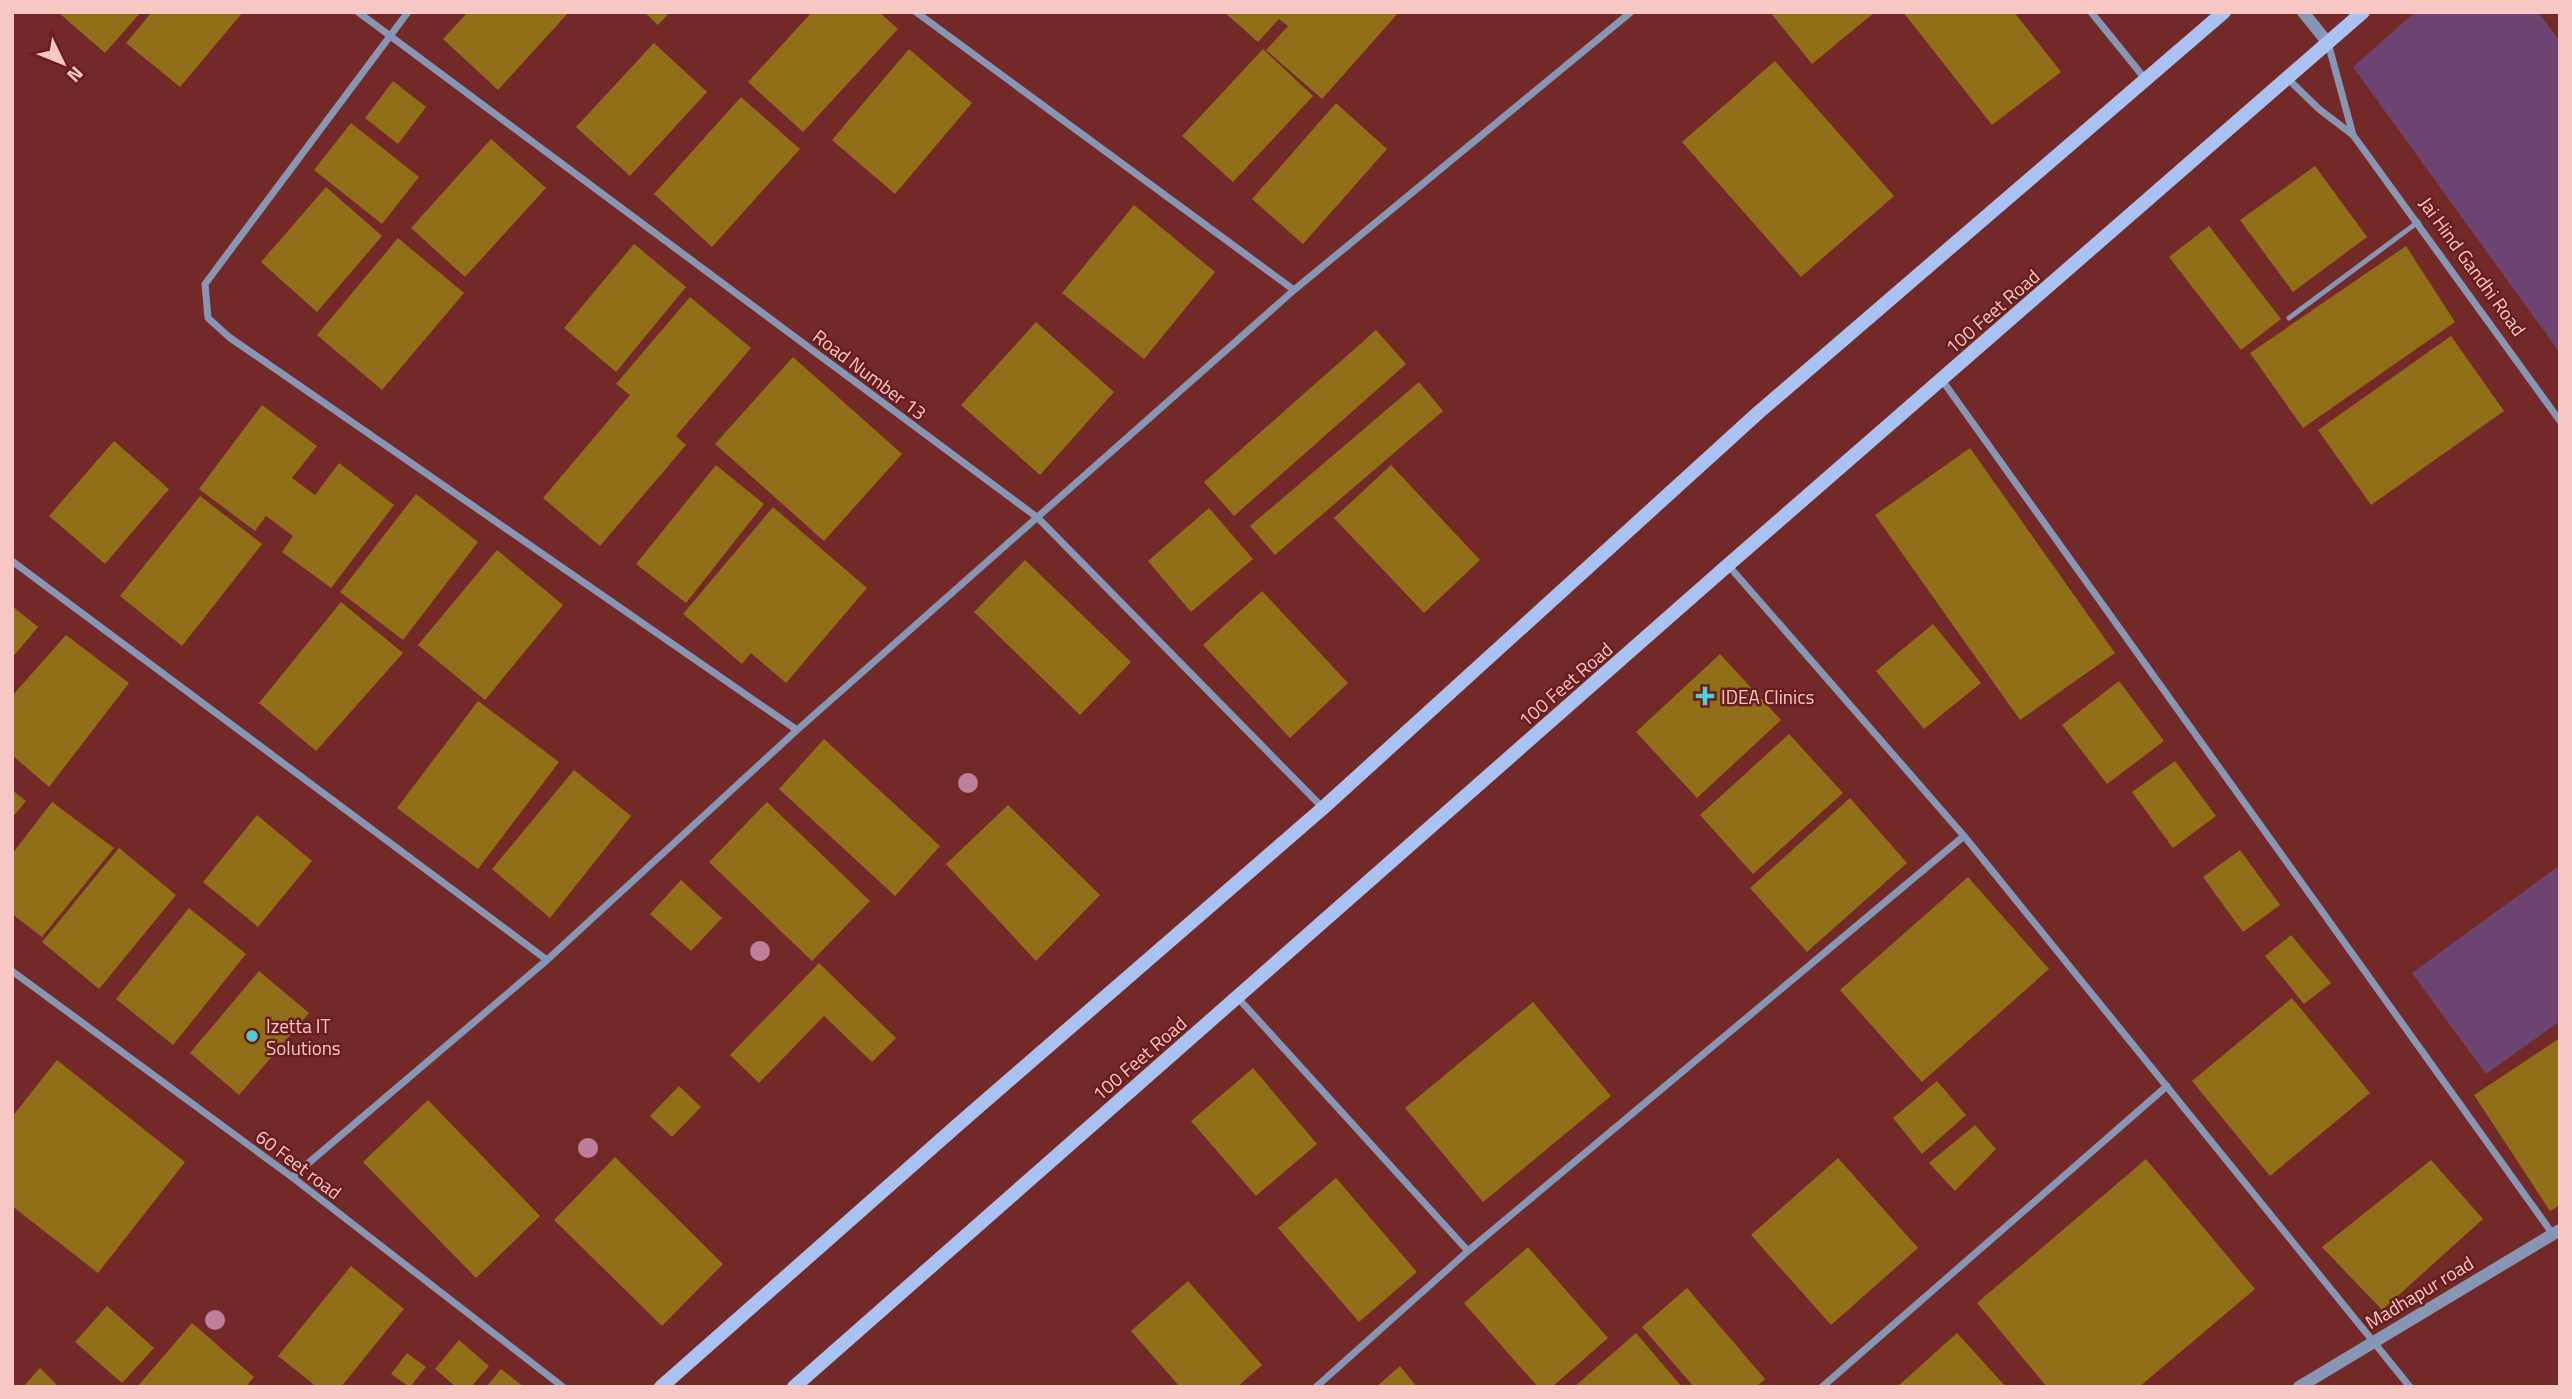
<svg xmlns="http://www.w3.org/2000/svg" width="2572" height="1399" font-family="'Titillium Web',sans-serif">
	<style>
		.green { fill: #6d4471 }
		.building { fill: #916e18 }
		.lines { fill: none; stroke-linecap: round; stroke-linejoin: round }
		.service { stroke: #8796b4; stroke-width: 5 }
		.minor { stroke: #8796b4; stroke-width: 7 }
		.tertiary { stroke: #8796b4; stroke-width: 12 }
		.secondary { stroke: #aac2f2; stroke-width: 14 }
		.tree { fill: #bc809c }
		.poi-dot { fill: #52cbd7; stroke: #681e1e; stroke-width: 2.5 }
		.labels { text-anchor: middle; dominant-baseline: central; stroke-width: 5; stroke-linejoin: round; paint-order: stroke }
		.street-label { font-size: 19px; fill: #f6c7c3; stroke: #681e1e }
		.poi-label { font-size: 19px; fill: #f6c7c3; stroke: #681e1e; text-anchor: start }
	</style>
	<rect width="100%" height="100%" fill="#742929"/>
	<path class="green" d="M2415 12H2538L2560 41V353L2353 67Z
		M2560 865V1021L2486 1074 2412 973Z"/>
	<path class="building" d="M58 12H141L105 53Z
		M152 12H243L180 87 126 43Z
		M468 12H569L498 90 443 39Z
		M644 12H670L658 25Z
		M812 12H879L898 29 803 132 748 82Z
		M1224 12H1399L1322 99 1266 50 1288 26 1279 19 1258 42Z
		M1770 12H1875L1812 64Z
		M1903 12H2014L2061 72 1992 125Z
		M654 43 707 92 630 176 576 127Z
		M909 49 972 103 895 194 832 140Z
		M1263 49 1313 96 1233 182 1182 136Z
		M1775 61 1894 196 1801 277 1682 142Z
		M393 81 426 107 398 144 365 118Z
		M741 97 800 149 712 247 654 194Z
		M1336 103 1387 149 1303 244 1252 199Z
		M351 123 419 177 382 224 314 170Z
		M491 139 546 188 465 277 411 228Z
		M2315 166 2367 237 2293 292 2240 220Z
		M326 187 382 236 317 312 261 262Z
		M1134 205 1215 272 1144 359 1062 293Z
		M2209 226 2281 319 2241 350 2169 257Z
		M398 238 464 293 382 390 317 335Z
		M634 244 686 287 616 372 564 328Z
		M2406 246 2455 322 2303 428 2250 353Z
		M690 297 751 348 676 436 686 445 600 546 543 498 630 395 616 384Z
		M1036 322 1114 392 1040 475 961 405Z
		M1376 330 1406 364 1234 516 1204 482Z
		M2451 336 2504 411 2371 505 2318 430Z
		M793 357 902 454 824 541 715 444Z
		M1419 382 1443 411 1275 555 1250 526Z
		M262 405 317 446 292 478 315 495 339 463 394 505 331 588 282 552 293 536 266 516 255 531 199 489Z
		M114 441 169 489 105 564 49 516Z
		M1970 448 2115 653 2020 720 1875 515Z
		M716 465 764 504 686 603 636 564Z
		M1391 465 1480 560 1424 613 1334 518Z
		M416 494 478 542 403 640 340 592Z
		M200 496 262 544 182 646 120 596Z
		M773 507 867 588 786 683 751 653 742 664 683 614Z
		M1209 508 1253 559 1191 612 1148 561Z
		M497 550 563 605 485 700 418 645Z
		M1025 560 1131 662 1080 715 974 612Z
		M1262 591 1348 683 1290 738 1203 645Z
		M341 602 403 653 316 751 259 703Z
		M12 606 38 627 12 658Z
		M1933 624 1981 683 1924 729 1876 671Z
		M66 635 129 683 49 787 12 755V696Z
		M1720 654 1781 720 1697 798 1636 732Z
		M2119 681 2164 741 2107 784 2062 725Z
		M478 701 559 762 478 869 397 808Z
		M1789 734 1843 793 1753 874 1700 815Z
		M824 739 940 846 895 896 779 789Z
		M2175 761 2216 816 2173 848 2132 792Z
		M574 770 631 816 550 918 492 869Z
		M12 790 26 801 12 818Z
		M1850 798 1907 863 1807 952 1750 888Z
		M52 802 114 848 42 937 12 914V854Z
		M767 802 870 901 812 961 709 862Z
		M1008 805 1100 895 1036 961 946 864Z
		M257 815 312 861 258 927 203 882Z
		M119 848 176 895 99 989 42 942Z
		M2240 850 2280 905 2243 932 2203 877Z
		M1968 877 2049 969 1922 1082 1840 990Z
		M681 880 722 918 691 951 650 914Z
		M189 908 246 954 173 1045 116 999Z
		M2291 935 2331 983 2304 1004 2265 956Z
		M819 963 896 1038 872 1062 824 1016 759 1083 730 1055Z
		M259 971 309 1013 239 1095 190 1053Z
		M2292 998 2370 1093 2270 1176 2192 1081Z
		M1533 1002 1611 1096 1483 1202 1405 1108Z
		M2560 1038V1205L2550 1211 2474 1095Z
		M57 1060 185 1162 98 1273 12 1206V1117Z
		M1253 1068 1317 1144 1256 1196 1191 1121Z
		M1937 1081 1966 1115 1922 1154 1893 1118Z
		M679 1086 701 1107 672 1137 650 1116Z
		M428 1100 540 1216 476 1278 363 1162Z
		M1975 1125 1996 1149 1955 1191 1929 1163Z
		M615 1157 723 1264 662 1326 554 1220Z
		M1838 1158 1918 1248 1831 1325 1751 1235Z
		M2146 1159 2255 1289 2139 1387H2047L1977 1303Z
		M2431 1160 2483 1219 2382 1310 2322 1247Z
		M1336 1178 1417 1272 1359 1322 1278 1228Z
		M1528 1247 1608 1338 1552 1387H1538L1464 1303Z
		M351 1266 404 1309 341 1387H317L278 1356Z
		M1188 1281 1262 1365 1237 1387H1180L1131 1331Z
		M1687 1288 1765 1379 1756 1387H1694L1642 1327Z
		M107 1306 154 1348 122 1383 75 1342Z
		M192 1323 254 1377 246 1387H137Z
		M1636 1333 1682 1387H1574Z
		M1957 1333 2006 1387H1897Z
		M459 1340 489 1366 471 1387H456L435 1369Z
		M407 1353 426 1367 410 1387 391 1374Z
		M1400 1366 1417 1387H1376Z
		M40 1368 59 1387H23Z
		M501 1369 524 1387H486Z"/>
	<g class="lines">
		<path class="service" d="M2289 318 2418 222"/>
		<path class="minor" d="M358 12 1038 518 1323 808
			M408 12 205 284 208 318 229 337 797 730
			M916 12 1294 290
			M2091 12 2146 80
			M2287 78 2319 109 2353 135 2328 43
			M2353 135 2560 421
			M1942 380 2552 1233
			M12 561 547 960
			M1728 565 1964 836 2410 1387
			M12 971 292 1177 563 1387
			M1238 998 1468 1251
			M292 1177 547 960 797 730 1294 290 1631 12
			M1316 1387 1468 1251 1964 836
			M1822 1387 2167 1086"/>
		<path class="tertiary" d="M2303 12 2328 43
			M2299 1387 2560 1230"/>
		<path class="secondary" d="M661 1387 961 1122 1323 808 1759 412 2224 12
			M794 1387 1728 565 2363 12"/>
	</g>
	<g class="tree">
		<circle cx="968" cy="783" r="10"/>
		<circle cx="760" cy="951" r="10"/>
		<circle cx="588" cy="1148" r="10"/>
		<circle cx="215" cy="1320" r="10"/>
	</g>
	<g class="poi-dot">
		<path d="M1701.5 685.5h7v7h7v7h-7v7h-7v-7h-7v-7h7z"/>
		<circle cx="252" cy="1036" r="7"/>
	</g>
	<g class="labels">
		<g class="street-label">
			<text transform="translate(2473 266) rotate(54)">Jai Hind Gandhi Road</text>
			<text transform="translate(1992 311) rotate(-41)">100 Feet Road</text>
			<text transform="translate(870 374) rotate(37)">Road Number 13</text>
			<text transform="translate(1565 684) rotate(-41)">100 Feet Road</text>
			<text transform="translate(1139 1058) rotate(-41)">100 Feet Road</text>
			<text transform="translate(299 1164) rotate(37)">60 Feet road</text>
			<text transform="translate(2419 1292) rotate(-31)">Madhapur road</text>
		</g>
		<g class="poi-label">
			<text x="1721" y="696">IDEA Clinics</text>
			<text x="266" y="1025">Izetta IT<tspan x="266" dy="22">Solutions</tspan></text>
		</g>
	</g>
	<rect width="2572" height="1399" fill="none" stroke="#f6c7c3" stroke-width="28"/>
	<g transform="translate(63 63) rotate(133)" stroke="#681e1e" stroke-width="5" paint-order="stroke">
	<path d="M0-5L12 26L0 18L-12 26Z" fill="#f6c7c3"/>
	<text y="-10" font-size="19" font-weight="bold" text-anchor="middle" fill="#f6c7c3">N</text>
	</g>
</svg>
